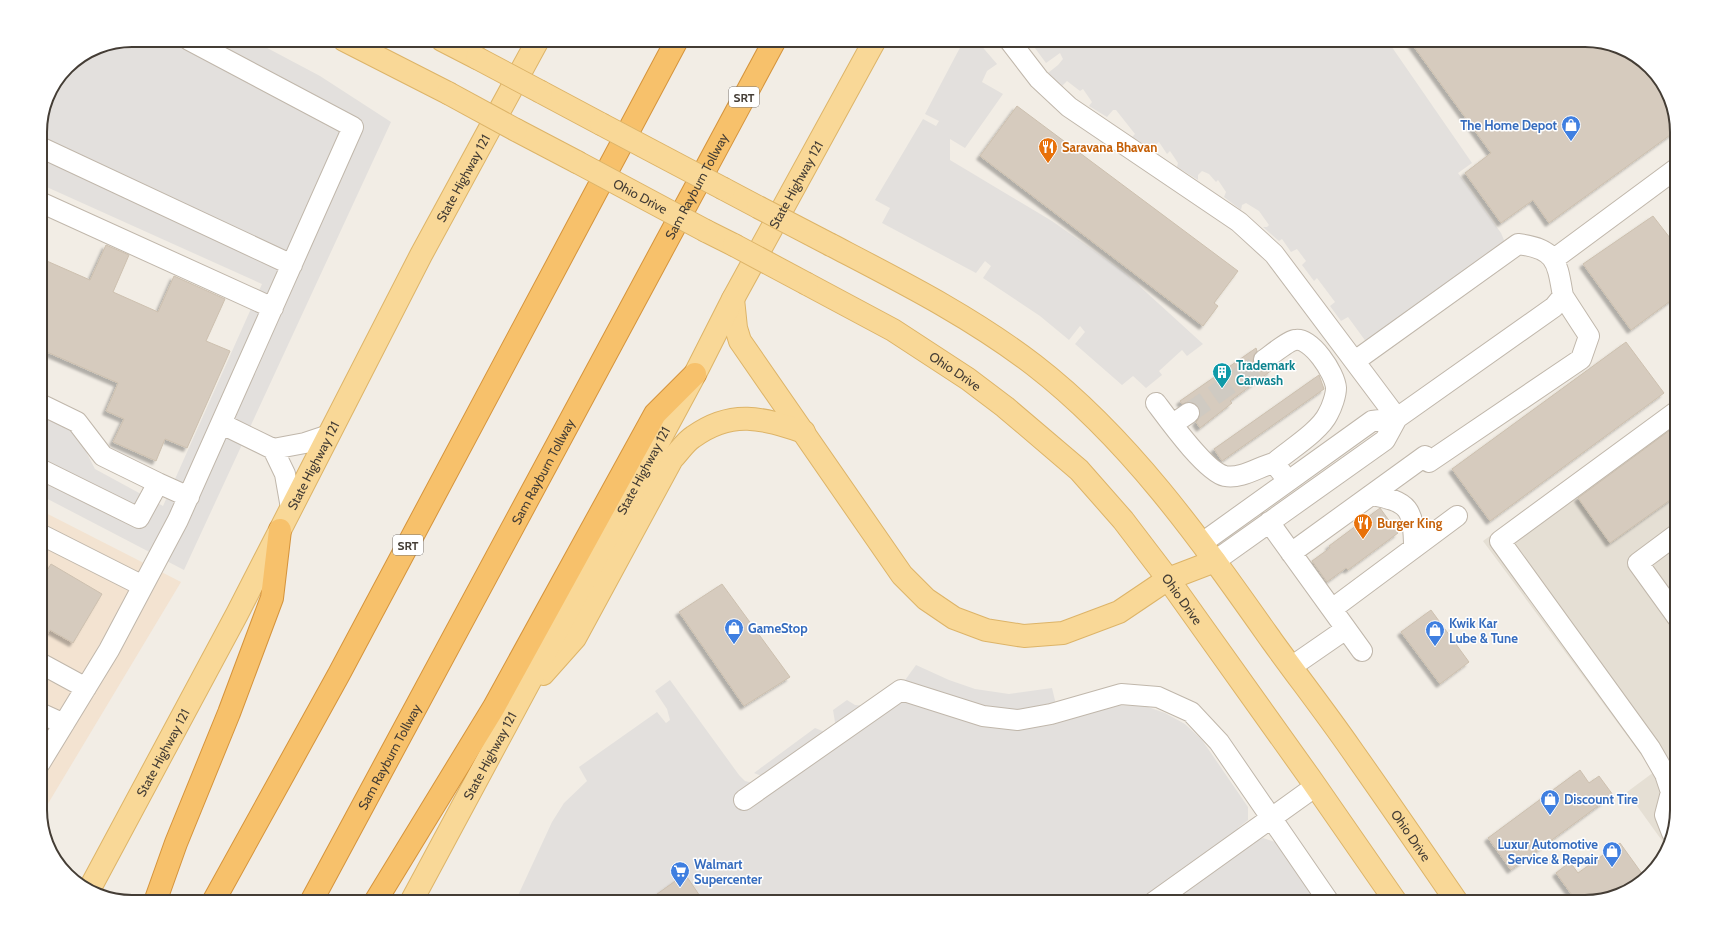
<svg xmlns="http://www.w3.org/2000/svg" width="1717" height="942" font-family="Cabin,sans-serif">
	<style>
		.residential { fill: #e5dfd4 }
		.commercial { fill: #f3e3d1 }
		.parking { fill: #e3e0dd }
		.building { fill: #d6cbbe; stroke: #cdc0af; filter: url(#shadow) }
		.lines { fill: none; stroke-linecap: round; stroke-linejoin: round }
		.minor-tunnel { stroke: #cfcac2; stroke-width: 20; stroke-dasharray: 20 10; stroke-linecap: butt }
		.minor-casing { stroke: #c0b7ab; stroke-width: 22 }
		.major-casing { stroke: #ddb468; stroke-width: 24 }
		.highway-casing { stroke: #d5943c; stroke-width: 24 }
		.minor { stroke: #fff; stroke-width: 20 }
		.major { stroke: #f9d897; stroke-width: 22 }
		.highway { stroke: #f7c16b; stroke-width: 22 }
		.major-bridge-casing { stroke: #ddb468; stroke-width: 24; stroke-linecap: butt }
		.major-bridge { stroke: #f9d897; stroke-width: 22 }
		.labels { text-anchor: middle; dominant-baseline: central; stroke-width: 3; stroke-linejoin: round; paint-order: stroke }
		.shield { fill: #fff; stroke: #7c7772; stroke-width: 1 }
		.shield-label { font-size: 12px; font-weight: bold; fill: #443d35 }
		.shop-label { font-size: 13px; font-weight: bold; fill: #366cbe; stroke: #fff; text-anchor: start }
		.food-label { font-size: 13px; font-weight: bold; fill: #c56008; stroke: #fff; text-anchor: start }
		.street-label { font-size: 13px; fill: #443d35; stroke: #fff }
		.culture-label { font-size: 13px; font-weight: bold; fill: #0d838f; stroke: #fff; text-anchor: start }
		.rim { fill: none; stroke: #443d35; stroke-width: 2 }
	</style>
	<defs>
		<filter id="shadow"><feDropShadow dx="-3.5" dy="3.5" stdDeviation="1" flood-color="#0004"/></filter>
	</defs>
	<rect width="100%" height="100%" fill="#f2ede5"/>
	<path class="residential" d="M1677 399V810L1668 849 1627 792 1654 772 1483 541Z"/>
	<path class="commercial" d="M40 510 181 582 40 817Z"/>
	<path class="parking" d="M132 40H252L320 76 391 122 184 570 40 495V415L77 434 95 469 163 506 262 284 40 184V126L47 96 67 67 97 47Z
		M964 40H973L979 43 997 64 987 71 982 82 1003 94 965 148 950 139V160L1052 221 1124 272 1203 344 1187 356 1182 350 1159 371 1162 375 1146 388 1133 376 1122 385 1075 344 1085 332 1080 326 1069 340 1040 316 983 278 991 266 985 261 976 273 882 223 890 208 875 200 923 119 936 126 939 121 925 114Z
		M1029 40H1387L1472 163 1458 173 1501 233 1512 259 1372 362 1362 348 1367 343 1348 317 1341 321 1330 306 1335 302 1317 278 1314 281 1302 265 1306 261 1297 249 1291 252 1282 239 1279 241 1263 227H1267L1269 225 1259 211 1246 203 1242 205 1241 210 1224 197 1226 192 1218 180 1216 182 1209 174 1202 171 1198 175V180L1177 167 1178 163 1170 151 1167 154 1159 142 1155 145 1154 150 1132 137 1135 134 1116 110H1113L1107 117 1089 106 1092 102 1083 89 1080 91 1067 81 1062 86 1048 73 1058 65 1063 59 1060 53 1046 63Z
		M916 665 949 680 975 689 1009 694 1052 688 1060 721 1106 705 1145 706 1165 713 1185 724 1202 740 1248 807V820L1238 828 1250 844 1263 838 1278 843 1320 902H515L552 822 564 803 587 781 579 767 657 712 666 723 670 720 667 709 655 691 670 680 739 775 745 781 753 783 769 779 754 773 815 728 830 734 835 731V722L833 710 847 700 855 705 868 706 903 683Z"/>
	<path class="building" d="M1409 40H1585L1626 50 1662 81 1677 130 1549 223 1533 200 1501 223 1465 173 1491 153Z
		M1017 106 1238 271 1214 303 1218 306 1203 326 980 156Z
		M1653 216 1677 247V296L1631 330 1583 264Z
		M106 245 129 255 113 292 158 312 174 276 225 299 206 341 230 351 187 448 165 439 156 461 113 442 124 419 106 411 118 383 40 349V258L90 280Z
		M1626 342 1664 393 1490 521 1452 469Z
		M1256 348 1257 351 1254 355 1253 361 1255 366 1260 371 1272 370 1230 401 1232 403 1200 428 1196 422 1199 418 1200 412 1198 406 1194 402H1188L1182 404 1180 401Z
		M1319 375 1324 389 1222 461 1214 449Z
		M1677 425V495L1610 543 1578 498Z
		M1380 508 1398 533 1348 570 1346 568 1327 582 1312 561 1330 548 1329 546Z
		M51 564 102 594 73 643 50 630 40 645V565L48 569Z
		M722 584 790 677 744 706 679 612Z
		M1431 610 1469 662 1440 684 1401 632Z
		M1580 770 1589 783 1599 776 1613 795 1511 870 1488 838Z
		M1620 843 1643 875 1620 893 1585 902H1577L1556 873 1570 862 1578 873Z
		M685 874 704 902H646Z"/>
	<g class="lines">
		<path class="minor-tunnel" d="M1189 413 1264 360"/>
		<defs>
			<path id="minor" d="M1009 40 1039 79 1069 107 1239 222 1274 254 1397 418
				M40 147 292 265
				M40 202 273 308
				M1554 259 1677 168
				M1264 360C1271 355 1288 341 1295 340 1311 337 1335 373 1336 388 1336 395 1332 407 1328 414 1320 431 1289 450 1274 463
				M1156 403C1168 419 1206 472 1225 476 1242 479 1258 467 1274 463L1282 473
				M40 404 77 422 103 456 158 483
				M222 424 273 449 305 443 329 435
				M1173 424 1189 413
				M273 449 285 474 291 508
				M1429 462 1581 359 1589 336 1563 296
				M40 469 139 518 158 483 189 497
				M1371 495C1409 501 1414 509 1414 548
				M1269 522 1362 651
				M40 534 143 586
				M1677 534 1638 563 1677 617
				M1202 543 1372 421 1397 418
				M1291 553 1425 456
				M1215 561 1385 440 1397 418 1554 307 1563 296C1557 262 1557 249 1518 244L1355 361
				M1332 609 1457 516
				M40 663 86 688
				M1291 667 1346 629
				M40 713 64 724
				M40 763 109 650 178 520 353 127 189 40
				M744 800 901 690 983 716 1018 720 1051 714 1121 694 1158 697 1191 712 1219 742 1329 902
				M1672 833 1665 815 1671 792 1665 774 1650 748 1500 541 1677 411
				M1154 902 1316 786"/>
			<g id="major">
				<path d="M344 40 448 93"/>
				<path d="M442 40 477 58"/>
				<path d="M541 92 601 124"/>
				<path d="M516 130 577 162"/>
				<path d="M724 189 758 207"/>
				<path d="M706 231 734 245"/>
				<path id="s1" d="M831 245C902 282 970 316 1034 365 1131 440 1202 542 1272 641 1298 677 1326 713 1351 749 1387 800 1422 851 1457 902"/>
				<path id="s2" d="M807 284 893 330 968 379 1005 407 1079 470 1123 520 1168 579 1310 778 1396 902"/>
				<path d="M733 299 736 328 740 341 902 575 926 599 954 618 986 630 1024 636 1063 633 1119 612 1168 579 1215 561"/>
				<path d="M543 674 575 638 672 459C679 452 685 442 693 437 732 409 762 418 804 432"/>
				<path id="s3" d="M89 890 237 614 421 255 538 40"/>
				<path id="s4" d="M411 902 695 374 733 299 875 40"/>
			</g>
			<g id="highway">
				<path d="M155 902 176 843 229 713 272 598 280 530"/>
				<path d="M213 902 339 674 677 40"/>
				<path id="s5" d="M311 902 775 40"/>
				<path d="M375 902 494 707 655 414 695 374"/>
			</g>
		</defs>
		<use href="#minor" class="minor-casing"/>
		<use href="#major" class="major-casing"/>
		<use href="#highway" class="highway-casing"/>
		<use href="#minor" class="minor"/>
		<use href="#major" class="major"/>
		<use href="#highway" class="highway"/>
		<defs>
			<g id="major-bridge">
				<path d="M477 58 541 92"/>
				<path d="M448 93 516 130"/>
				<path d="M601 124 724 189"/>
				<path id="s6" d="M577 162 706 231"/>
				<path d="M758 207 831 245"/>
				<path d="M734 245 807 284"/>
			</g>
		</defs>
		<use href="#major-bridge" class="major-bridge-casing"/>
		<use href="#major-bridge" class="major-bridge"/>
	</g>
	<defs>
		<symbol id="shop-pin" viewBox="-11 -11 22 30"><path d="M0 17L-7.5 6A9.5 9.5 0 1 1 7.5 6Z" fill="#3f7fe0" stroke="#fff"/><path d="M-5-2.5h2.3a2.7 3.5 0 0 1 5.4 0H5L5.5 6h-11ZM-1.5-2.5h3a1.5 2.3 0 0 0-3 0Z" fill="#fff"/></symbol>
		<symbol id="restaurant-pin" viewBox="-11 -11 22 30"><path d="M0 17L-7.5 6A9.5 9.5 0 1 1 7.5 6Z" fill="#e8710a" stroke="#fff"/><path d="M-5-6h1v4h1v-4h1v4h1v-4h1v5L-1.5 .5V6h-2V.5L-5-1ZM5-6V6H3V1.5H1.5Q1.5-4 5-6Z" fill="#fff"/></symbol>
		<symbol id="building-pin" viewBox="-11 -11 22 30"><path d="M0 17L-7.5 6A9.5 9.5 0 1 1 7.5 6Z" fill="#0f9aa8" stroke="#fff"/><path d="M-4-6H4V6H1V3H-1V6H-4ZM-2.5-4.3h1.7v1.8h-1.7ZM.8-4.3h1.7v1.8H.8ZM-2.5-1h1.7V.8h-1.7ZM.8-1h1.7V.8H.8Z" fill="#fff"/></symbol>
		<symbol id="supermarket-pin" viewBox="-11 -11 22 30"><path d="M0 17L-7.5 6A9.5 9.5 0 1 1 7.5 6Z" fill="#3f7fe0" stroke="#fff"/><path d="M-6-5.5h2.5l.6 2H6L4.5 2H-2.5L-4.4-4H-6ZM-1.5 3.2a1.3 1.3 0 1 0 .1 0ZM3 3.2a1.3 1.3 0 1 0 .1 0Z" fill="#fff"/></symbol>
	</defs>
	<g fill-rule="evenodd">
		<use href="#shop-pin" x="1560" y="114" width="22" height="30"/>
		<use href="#restaurant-pin" x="1037" y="136" width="22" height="30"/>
		<use href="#building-pin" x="1211" y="361" width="22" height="30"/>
		<use href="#restaurant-pin" x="1352" y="512" width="22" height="30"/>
		<use href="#shop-pin" x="723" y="617" width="22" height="30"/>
		<use href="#shop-pin" x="1424" y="619" width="22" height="30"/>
		<use href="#shop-pin" x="1539" y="788" width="22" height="30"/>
		<use href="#shop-pin" x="1601" y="840" width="22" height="30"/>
		<use href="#supermarket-pin" x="669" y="860" width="22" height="30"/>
	</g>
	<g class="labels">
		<g class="shield">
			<rect x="729" y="87" width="30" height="20" rx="3"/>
			<rect x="393" y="535" width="30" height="20" rx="3"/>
		</g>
		<g class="shield-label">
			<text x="744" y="97">SRT</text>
			<text x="408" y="545">SRT</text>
		</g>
		<g class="shop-label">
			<text x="1557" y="125" text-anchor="end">The Home Depot</text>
			<text x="1449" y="623">Kwik Kar<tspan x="1449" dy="15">Lube &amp; Tune</tspan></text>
			<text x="748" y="628">GameStop</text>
			<text x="1564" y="799">Discount Tire</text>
			<text x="1598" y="844" text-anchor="end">Luxur Automotive<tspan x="1598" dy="15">Service &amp; Repair</tspan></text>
			<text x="694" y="864">Walmart<tspan x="694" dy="15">Supercenter</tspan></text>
		</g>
		<g class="food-label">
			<text x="1062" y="147">Saravana Bhavan</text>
			<text x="1377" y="523">Burger King</text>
		</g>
		<g class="street-label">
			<text stroke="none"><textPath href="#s3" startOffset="804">State Highway 121</textPath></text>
			<text stroke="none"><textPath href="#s4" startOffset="814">State Highway 121</textPath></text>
			<text stroke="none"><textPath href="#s5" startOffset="813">Sam Rayburn Tollway</textPath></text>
			<text stroke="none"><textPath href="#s6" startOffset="72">Ohio Drive</textPath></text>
			<text stroke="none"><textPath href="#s2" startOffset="172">Ohio Drive</textPath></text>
			<text stroke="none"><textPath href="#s3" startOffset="480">State Highway 121</textPath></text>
			<text stroke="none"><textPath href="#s5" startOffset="489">Sam Rayburn Tollway</textPath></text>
			<text stroke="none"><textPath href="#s4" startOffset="490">State Highway 121</textPath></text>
			<text stroke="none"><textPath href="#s2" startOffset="496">Ohio Drive</textPath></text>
			<text stroke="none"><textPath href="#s3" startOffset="156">State Highway 121</textPath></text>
			<text stroke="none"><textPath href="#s5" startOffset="165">Sam Rayburn Tollway</textPath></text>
			<text stroke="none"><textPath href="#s4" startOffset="166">State Highway 121</textPath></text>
			<text stroke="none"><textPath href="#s1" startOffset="841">Ohio Drive</textPath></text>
		</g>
		<g class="culture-label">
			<text x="1236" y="365">Trademark<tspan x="1236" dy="15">Carwash</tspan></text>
		</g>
	</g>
	<path d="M0 0H1717V942H0ZM132 47H1585A85 85 0 0 1 1670 132V810A85 85 0 0 1 1585 895H132A85 85 0 0 1 47 810V132A85 85 0 0 1 132 47Z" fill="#fff" fill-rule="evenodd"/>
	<path class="rim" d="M132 47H1585A85 85 0 0 1 1670 132V810A85 85 0 0 1 1585 895H132A85 85 0 0 1 47 810V132A85 85 0 0 1 132 47Z"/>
</svg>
